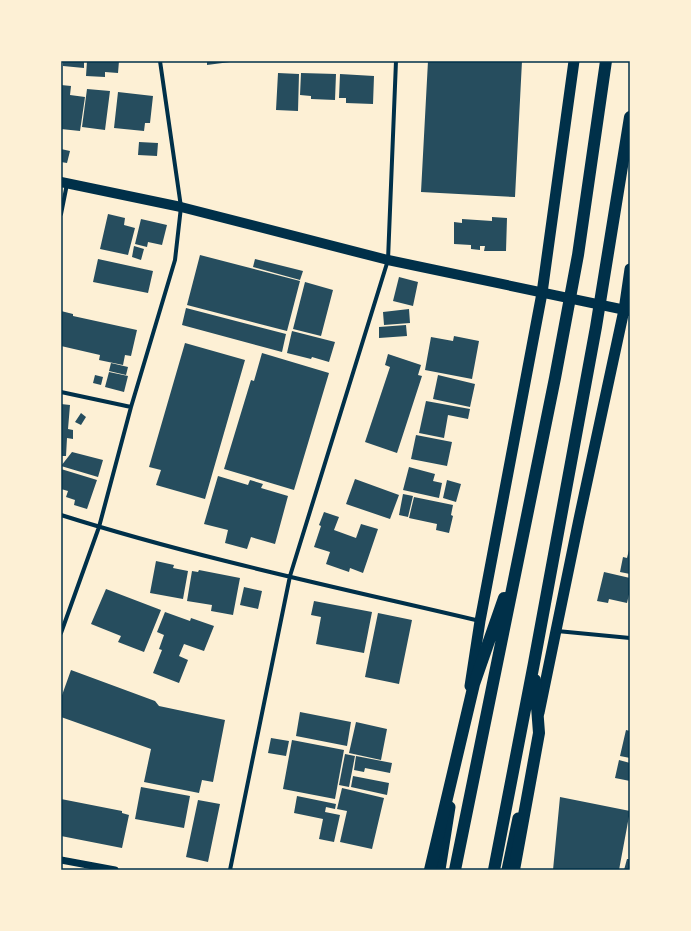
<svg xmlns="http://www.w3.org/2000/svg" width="691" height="931" font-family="'Varela Round',sans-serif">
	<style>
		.building { fill: #264d5e }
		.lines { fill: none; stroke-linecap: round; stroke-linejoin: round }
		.minor { stroke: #003049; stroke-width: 4 }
		.tertiary { stroke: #003049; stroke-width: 7 }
		.primary { stroke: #003049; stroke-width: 10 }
		.trunk { stroke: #003049; stroke-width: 11 }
		.motorway { stroke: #003049; stroke-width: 12 }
		.neatline { fill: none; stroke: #003049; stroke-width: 1.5 }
	</style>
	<rect width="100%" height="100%" fill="#fdf0d5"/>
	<path class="building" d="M63 61H84V68L63 66Z
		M87 61H119L118 73 105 72V77L86 76Z
		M207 61H230V62L207 65Z
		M428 61H522L515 197 421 192Z
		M278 73 299 74 298 111 276 110Z
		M301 73 336 74 335 100 311 99V96L300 95Z
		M340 74 374 76 373 104 346 103V98H339Z
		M61 85 71 86 70 95 85 97 80 131 61 129Z
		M87 89 110 91 105 130 82 127Z
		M118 92 153 96 150 123H145L144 131 114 128Z
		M139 142 158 143 157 156 138 155Z
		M61 149 70 151 67 163 61 162Z
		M108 214 125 218 124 225 135 228 128 255 100 249Z
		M492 217 507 218 506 251H484L485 246H480V250L471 249V245L454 244V222L462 223V219L492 221Z
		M141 219 167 225 162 245 148 242 147 247 135 244Z
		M134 246 144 249 141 260 132 257Z
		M200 255 300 281 287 331 187 305Z
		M98 259 153 271 148 293 93 282Z
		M255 259 303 271 300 280 253 267Z
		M399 277 418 282 413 306 393 301Z
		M305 282 333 290 321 336 293 329Z
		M186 308 286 334 282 352 182 325Z
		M409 309 410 323 384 325 383 312Z
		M61 311 73 314V316L137 330 131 356 125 355 123 365 99 360 100 355 61 346Z
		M406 325 407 336 379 338V327Z
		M292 331 335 342 329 362 312 357 311 359 287 353Z
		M454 336 479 341 472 379 425 370 431 337 453 341Z
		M185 343 245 360 205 499 156 485 161 470 149 467Z
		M262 353 329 373 294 490 224 469 251 380 254 381Z
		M388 354 421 365 418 375 422 376 397 453 365 442 390 367 385 365Z
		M111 363 128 367 126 375 109 371Z
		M109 372 128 376 124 392 105 387Z
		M95 375 103 377 101 385 93 383Z
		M438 375 475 384 470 407 433 399Z
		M426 401 470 409 468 419 448 415 444 438 419 433Z
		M61 404 70 405 68 429 73 430V439L67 438 66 456H61Z
		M81 413 86 417 81 425 75 422Z
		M416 435 452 442 447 466 411 459Z
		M72 452 103 460 98 477 61 466Z
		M409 467 435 474 433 481 442 483 439 498 403 490Z
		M61 469 97 480 87 509 74 505 75 500 66 497 68 491 61 489Z
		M218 476 248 485 250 480 263 484 261 488 288 496 275 544 251 537 247 549 225 543 228 530 204 524Z
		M355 479 399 495 390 519 346 504Z
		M447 480 461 484 456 502 443 498Z
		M403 494 413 496 408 517 399 515Z
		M414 497 453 505 451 515 453 516 449 533 436 530 437 524 409 518Z
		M324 512 339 517 334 530 356 538 361 524 378 529 363 573 350 568 349 572 326 564 330 552 314 547 321 526 319 525Z
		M629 550H630V574L620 572 623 557 627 558Z
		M156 561 174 565 173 568 188 571 183 599 150 593Z
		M199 570 240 578 233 615 211 611 212 605 187 601 192 571 198 572Z
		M604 572 630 578V590L627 603 609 599 608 603 597 601Z
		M244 587 262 591 258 609 240 605Z
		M106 589 161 610 144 652 118 642 121 636 91 624Z
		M314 601 372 612 364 653 316 644 321 617 311 615Z
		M165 612 190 621 191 618 214 626 204 651 184 644 179 656 188 660 179 683 153 673 162 650 159 649 164 635 157 632Z
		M378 613 412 620 399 684 365 677Z
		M71 670 155 701 159 706 225 720 213 782 202 780 199 793 144 782 151 749 61 717V698Z
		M300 712 351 722 347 746 296 736Z
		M356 722 387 729 381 760 349 753Z
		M626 730 630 731V758L620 756Z
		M271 738 289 741 286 756 268 753Z
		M292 740 344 750 335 799 283 789Z
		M345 754 355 756 349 787 339 785Z
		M356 756 392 763 390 773 365 768 364 772 354 770Z
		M619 760 630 763V781L615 778Z
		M353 776 389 783 387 795 351 787Z
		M141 787 190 796 184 828 135 819Z
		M342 788 384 798 372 849 340 842 347 811 337 809Z
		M297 796 336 804 335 809 326 807 325 812 340 815 334 842 319 839 323 819 294 813Z
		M560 797 630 811 619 870H553Z
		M61 799 122 811V813L129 815 122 848 61 836Z
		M198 800 220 804 208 862 186 857Z
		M627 859H630V870H624Z"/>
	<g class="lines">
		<path class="minor" d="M61 214 67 184
			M61 392 131 407
			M61 515C197 558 340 588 480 621
			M557 631 630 638
			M61 633 99 527 131 407 175 260 181 207 160 61
			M230 870 290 576 388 260 396 61"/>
		<path class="tertiary" d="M61 860 115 870"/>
		<path class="primary" d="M61 182 181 207 388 260 630 311"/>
		<path class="trunk" d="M470 686 480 621 542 293 574 61
			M539 713 579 519 624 310 630 269
			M440 870 450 807
			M507 870 518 818"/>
		<path class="motorway" d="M430 870 474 684 504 598
			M455 870 555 378 578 255 606 61
			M494 870 534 663 596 327 630 117
			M514 870 539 733 535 680"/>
	</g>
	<rect width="691" height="931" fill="none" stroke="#fdf0d5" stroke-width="124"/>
	<rect x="62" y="62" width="567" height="807" class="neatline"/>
</svg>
